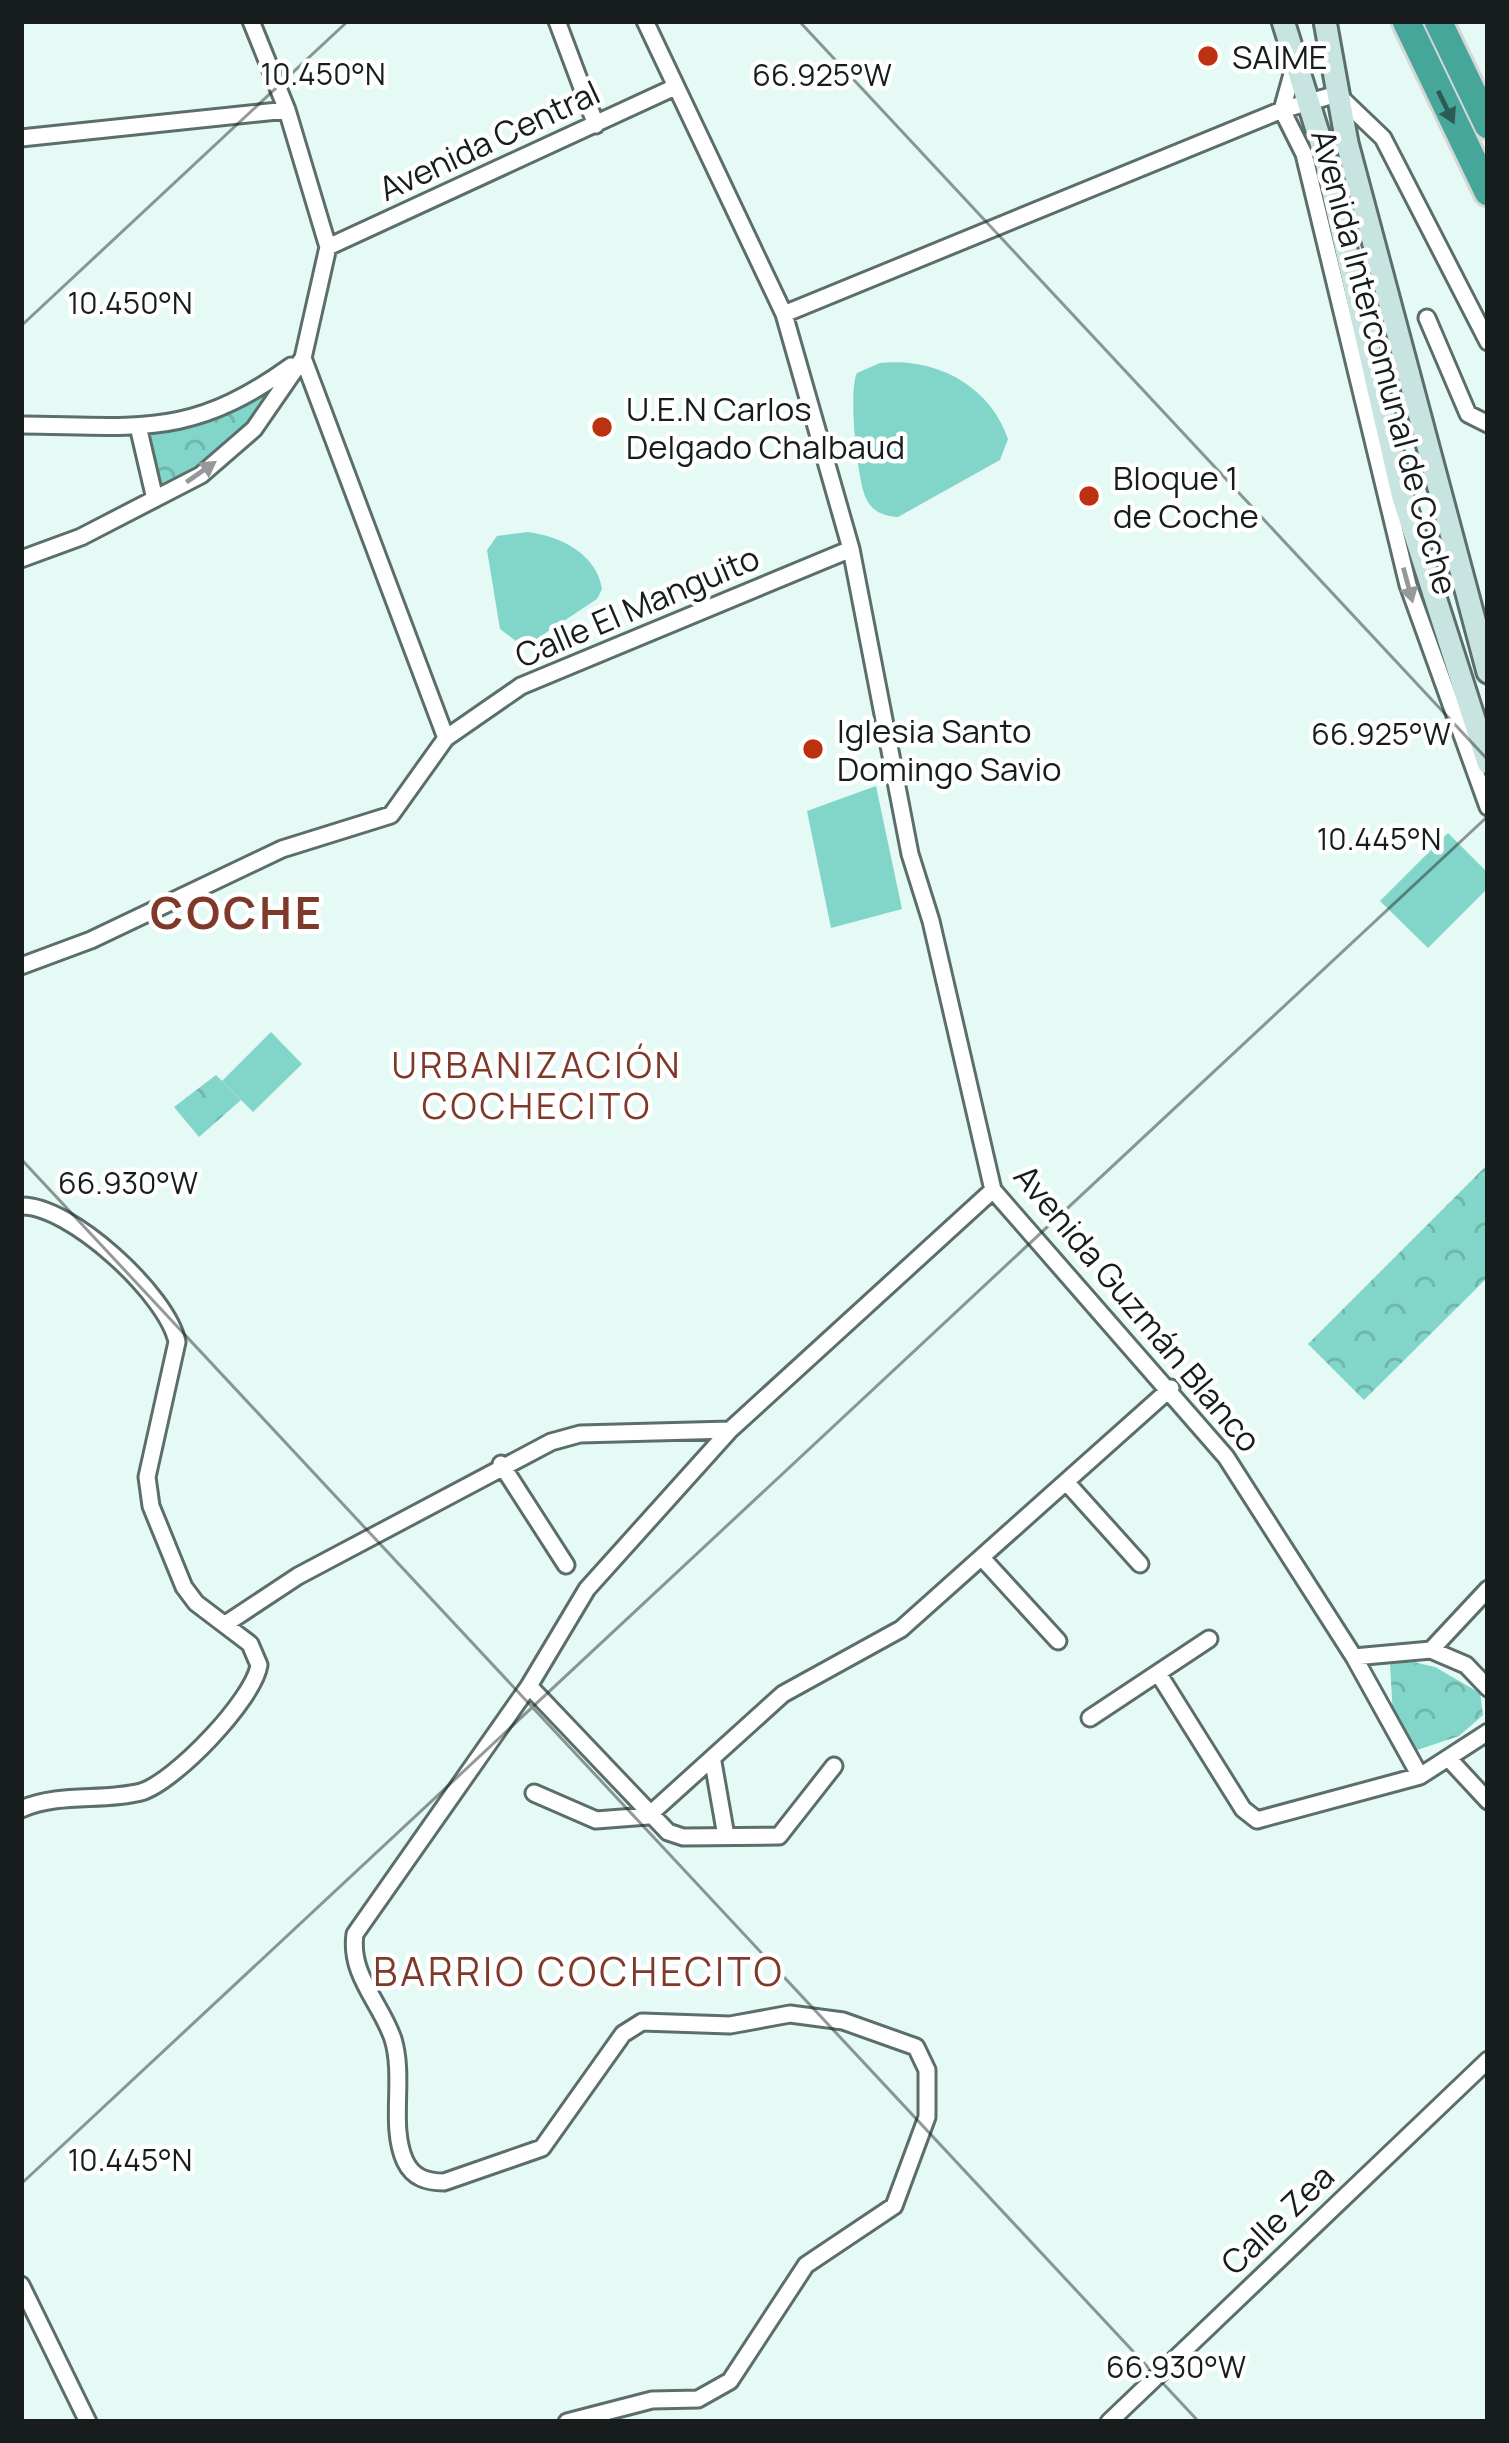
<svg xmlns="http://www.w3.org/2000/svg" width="1509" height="2443" font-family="Manrope,sans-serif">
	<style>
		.forest { fill: url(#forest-crowns) }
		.garden { fill: #81d6c9 }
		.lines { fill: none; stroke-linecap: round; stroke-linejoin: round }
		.street-casing { stroke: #5c6e6b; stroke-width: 21 }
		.secondary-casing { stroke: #5c6e6b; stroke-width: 27 }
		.highway-casing { stroke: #d5d6d6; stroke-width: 33 }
		.street { stroke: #fff; stroke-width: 15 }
		.secondary { stroke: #c8e4e0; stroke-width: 21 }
		.highway { stroke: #46a699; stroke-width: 27 }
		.oneway { fill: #2c5b54 }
		.oneway2 { fill: #969999 }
		.ticks { fill: none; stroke: #161d1c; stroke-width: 3; stroke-opacity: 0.45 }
		.poi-dot { fill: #bc3211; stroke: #fff; stroke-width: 4.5 }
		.labels { text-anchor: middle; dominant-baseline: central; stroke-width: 9; stroke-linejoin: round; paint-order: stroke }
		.poi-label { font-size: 33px; fill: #161d1c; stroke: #fff; text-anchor: start }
		.street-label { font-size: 33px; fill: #161d1c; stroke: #fff }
		.neighbourhood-label { font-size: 36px; letter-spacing: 3px; fill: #7f392a; stroke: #fff }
		.quarter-label { font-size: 39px; letter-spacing: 3px; fill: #7f392a; stroke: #fff }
		.district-label { font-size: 45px; font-weight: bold; letter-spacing: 3px; fill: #7f392a; stroke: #fff }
		.ticks-label { font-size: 30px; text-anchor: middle; fill: #161d1c; stroke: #fff; stroke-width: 9; stroke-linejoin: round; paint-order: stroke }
	</style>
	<defs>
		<pattern id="forest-crowns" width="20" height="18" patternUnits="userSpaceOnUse" patternTransform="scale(3)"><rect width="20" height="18" fill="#81d6c9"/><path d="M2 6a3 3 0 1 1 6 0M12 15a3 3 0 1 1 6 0" fill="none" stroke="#6fb7ac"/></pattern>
	</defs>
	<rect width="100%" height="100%" fill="#e5f9f5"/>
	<path class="forest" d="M296 364C256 421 219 462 157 494L142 430C203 431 249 401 296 364Z
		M216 1075 241 1100 199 1137 174 1107Z
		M1488 1164V1277L1364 1400 1308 1344Z
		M1401 1659 1435 1667 1480 1693 1483 1715 1459 1736 1417 1750 1393 1716 1390 1664Z"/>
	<path class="garden" d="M880 363C935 357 990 385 1008 439L1000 460 898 517C884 516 872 512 866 498 857 479 848 390 857 373Z
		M528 532C560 536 597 554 602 589L597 599 535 640 520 644 500 629 487 550 497 536Z
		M876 786 902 909 831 928 807 811Z
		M1448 833 1488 873V888L1428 948 1380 901Z
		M271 1032 302 1064 253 1112 222 1081Z"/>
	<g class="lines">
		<defs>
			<path id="street" d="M557 21 596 125
				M645 21 784 314 851 549 910 854 931 921 993 1190 1226 1457 1354 1657 1420 1776
				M1294 67 1282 110 1304 154 1408 585 1488 807
				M21 138 287 110
				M328 247 675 87
				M784 314 1282 110 1337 94 1383 138 1488 342
				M1427 318 1468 414 1488 424
				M303 358 446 738
				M21 425C139 426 190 439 291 366
				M138 426 155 499
				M21 559 81 537 201 475 254 429 303 358 328 247 287 110 251 21
				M21 966 91 940 282 849 391 815 446 738 521 686 851 549
				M21 1206C69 1204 168 1295 177 1342L147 1477 151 1506 184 1587 196 1603 250 1644 259 1665C254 1699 175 1782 141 1792 101 1802 61 1792 21 1809
				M501 1464 566 1565
				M1068 1484 1140 1564
				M983 1559 1058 1641
				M227 1623 298 1576 551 1442 580 1434 730 1430
				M1431 1650 1466 1665 1488 1688
				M1354 1657 1431 1650 1488 1589
				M1158 1673 1243 1809 1257 1820 1420 1776 1488 1732
				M529 1686 668 1832 683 1837 779 1836 834 1766
				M1090 1718 1209 1639
				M1449 1759 1488 1801
				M713 1762 726 1836
				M534 1793 596 1820 648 1816 783 1694 901 1629 1171 1388
				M21 2285 88 2422
				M567 2422 652 2400 698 2399 730 2381 806 2265 894 2206 927 2117V2070L916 2047 843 2021 790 2014 730 2025 642 2022 623 2034 542 2148 444 2182C427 2182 413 2178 405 2161 389 2126 405 2078 393 2039 381 2003 349 1975 355 1934L529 1686 587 1589 730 1430 993 1190
				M1109 2422 1488 2060"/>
			<path id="secondary" d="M1283 21 1323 149 1402 494 1488 763
				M1325 21 1347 143 1488 672"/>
			<path id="highway" d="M1406 21 1488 192
				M1438 21 1488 125"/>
		</defs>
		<use href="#street" class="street-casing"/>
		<use href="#secondary" class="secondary-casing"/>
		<use href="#highway" class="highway-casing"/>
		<use href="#street" class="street"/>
		<use href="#secondary" class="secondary"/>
		<use href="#highway" class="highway"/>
	</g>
	<defs><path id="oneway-solid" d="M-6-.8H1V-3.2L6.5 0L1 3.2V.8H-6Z" transform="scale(3)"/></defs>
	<use class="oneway" href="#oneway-solid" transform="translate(1446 107) rotate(64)"/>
	<g class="oneway2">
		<use href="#oneway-solid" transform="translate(201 472) rotate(-35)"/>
		<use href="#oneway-solid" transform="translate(1408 585) rotate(75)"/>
	</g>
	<path class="ticks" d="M799 21 1488 760M21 326 348 21M21 1159 1199 2422M21 2184 1488 816"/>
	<g class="poi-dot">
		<circle cx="1208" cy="56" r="12"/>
		<circle cx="602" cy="427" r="12"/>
		<circle cx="1089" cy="496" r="12"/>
		<circle cx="813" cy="749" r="12"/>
	</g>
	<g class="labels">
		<g class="poi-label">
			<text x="1232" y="56">SAIME</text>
			<text x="626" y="408">U.E.N Carlos<tspan x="626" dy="38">Delgado Chalbaud</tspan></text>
			<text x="1113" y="477">Bloque 1<tspan x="1113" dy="38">de Coche</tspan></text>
			<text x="837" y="730">Iglesia Santo<tspan x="837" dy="38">Domingo Savio</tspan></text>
		</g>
		<g class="street-label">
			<text transform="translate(489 140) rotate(-25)">Avenida Central</text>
			<text transform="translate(1385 362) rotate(75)">Avenida Intercomunal de Coche</text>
			<text transform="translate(637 606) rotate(-23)">Calle El Manguito</text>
			<text transform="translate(1138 1308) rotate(50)">Avenida Guzmán Blanco</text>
			<text transform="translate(1277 2219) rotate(-44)">Calle Zea</text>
		</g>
		<g class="neighbourhood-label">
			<text x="537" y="1064">URBANIZACIÓN<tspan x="537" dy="41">COCHECITO</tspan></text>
		</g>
		<g class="quarter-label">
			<text x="579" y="1971">BARRIO COCHECITO</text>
		</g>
		<g class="district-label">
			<text x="237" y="912">COCHE</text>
		</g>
	</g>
	<g class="ticks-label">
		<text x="323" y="85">10.450°N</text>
		<text x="822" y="86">66.925°W</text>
		<text x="130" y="314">10.450°N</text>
		<text x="1381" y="745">66.925°W</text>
		<text x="1379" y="850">10.445°N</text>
		<text x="128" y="1194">66.930°W</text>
		<text x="130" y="2171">10.445°N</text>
		<text x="1176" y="2378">66.930°W</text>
	</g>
	<rect width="1509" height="2443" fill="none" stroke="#161d1c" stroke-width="48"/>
</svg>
